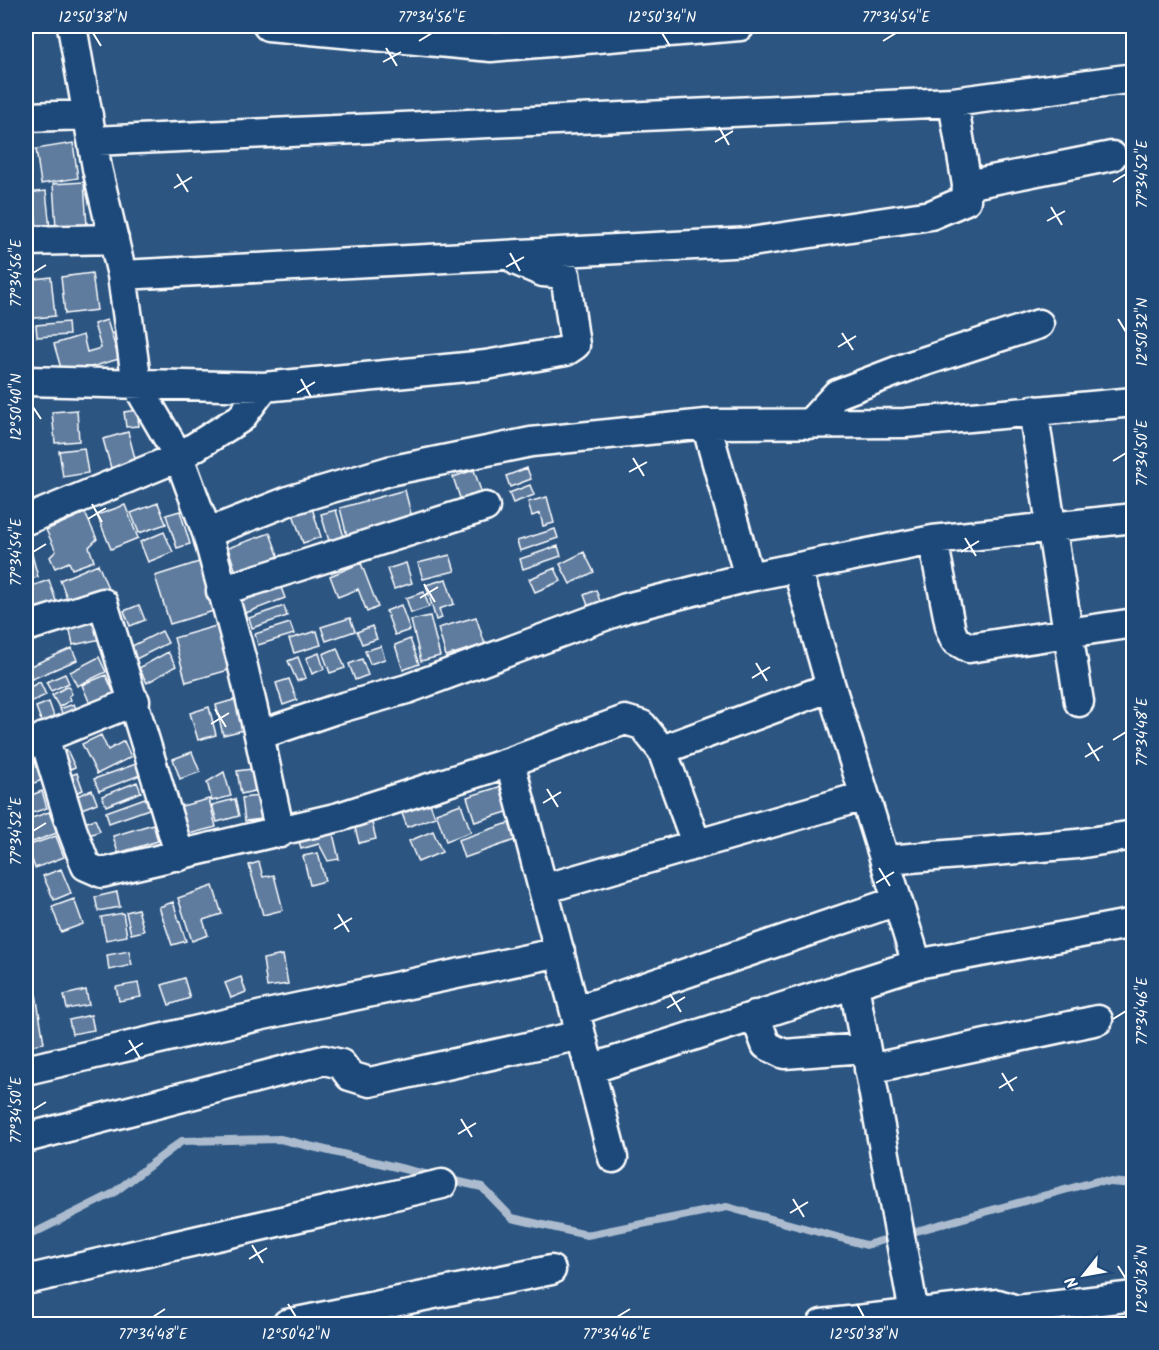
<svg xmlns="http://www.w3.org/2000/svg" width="1159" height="1350" font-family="Kalam,sans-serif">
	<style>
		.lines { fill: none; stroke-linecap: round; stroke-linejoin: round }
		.stream { stroke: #acbcce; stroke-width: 8 }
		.building { fill: #5e7c9f; stroke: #fff; stroke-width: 1.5 }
		.minor-casing { stroke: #fff; stroke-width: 33 }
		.minor { stroke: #1f4a7a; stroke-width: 28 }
		.ticks { fill: none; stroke: #fff; stroke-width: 2 }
		.neatline { fill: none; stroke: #fff; stroke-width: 2 }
		.ticks-label { font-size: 15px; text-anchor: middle; fill: #fff }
	</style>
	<rect width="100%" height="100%" fill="#2c5582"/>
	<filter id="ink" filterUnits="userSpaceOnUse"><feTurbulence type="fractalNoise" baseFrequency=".0167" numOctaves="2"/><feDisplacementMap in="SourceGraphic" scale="12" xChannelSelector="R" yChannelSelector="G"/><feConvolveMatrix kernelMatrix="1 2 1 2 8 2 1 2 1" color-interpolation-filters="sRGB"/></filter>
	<g filter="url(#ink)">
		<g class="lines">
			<path class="stream" d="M446 1179 482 1187 512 1218 587 1235 727 1207 866 1245 1097 1181 1134 1184
				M26 1237 112 1194 182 1141 280 1139 433 1176"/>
		</g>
		<path class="building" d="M73 143 78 178 41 184 36 149Z
			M26 146H28L29 178H26Z
			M84 182 87 226 56 227 53 184Z
			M46 191 50 229 37 230 35 210 26 211V193Z
			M92 273 97 310 65 314 61 277Z
			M51 277 55 316 26 319V280Z
			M107 320 119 359 63 375 54 344 83 335 87 352 101 348 94 324Z
			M68 322 69 335 37 337 36 325Z
			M27 330 31 361H26V331Z
			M77 410 79 441 55 443 52 412Z
			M137 410 139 426 126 427 124 412Z
			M128 432 136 462 111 468 103 439Z
			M84 448 88 473 63 477 59 451Z
			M527 468 531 479 510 487 506 476Z
			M474 470 484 500 463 507 453 477Z
			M530 485 534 495 513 503 509 493Z
			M405 490 412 518 347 536 340 508Z
			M547 497 554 523 543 526 540 513 532 516 528 502Z
			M158 503 166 524 139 533 131 513Z
			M125 505 138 538 111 549 97 515Z
			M312 508 321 537 303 543 293 514Z
			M336 510 344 537 329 541 321 514Z
			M180 511 190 544 177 548 166 515Z
			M85 513 97 539 89 547 94 561 72 569 69 562 55 568 50 557 56 551 46 530Z
			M555 529 558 538 520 551 517 541Z
			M164 532 173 552 148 562 140 542Z
			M270 533 281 563 238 578 228 548Z
			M27 536 38 577 26 580V537Z
			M558 546 561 556 523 569 520 559Z
			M584 552 594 572 570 584 560 564Z
			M450 555 455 571 423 579 418 563Z
			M202 561 217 610 170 624 155 576Z
			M361 563 378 607 367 612 358 589 338 597 330 576Z
			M406 563 412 583 394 589 387 569Z
			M98 564 110 593 71 608 60 580Z
			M555 568 561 581 535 592 529 579Z
			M446 579 454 604 439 609 442 618 436 620 426 585Z
			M49 580 58 607 26 618V588Z
			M279 582 285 598 243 614 237 598Z
			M596 590 601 604 589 608 584 595Z
			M424 592 429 607 411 613 406 598Z
			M139 605 145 620 130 626 124 611Z
			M401 605 410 630 395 635 386 611Z
			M284 606 287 616 252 628 249 618Z
			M430 616 440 656 421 661 411 620Z
			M476 617 485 644 446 656 438 628Z
			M350 618 355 631 326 641 321 627Z
			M96 619 101 639 73 645 69 625Z
			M290 623 294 634 258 645 255 634Z
			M223 624 236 668 186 682 174 638Z
			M372 626 377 639 362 644 357 632Z
			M162 631 168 643 136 659 130 647Z
			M317 631 321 645 294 653 289 639Z
			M410 639 419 664 403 670 395 645Z
			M381 646 385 659 370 664 365 651Z
			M72 648 77 660 32 679 28 667Z
			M337 648 345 668 330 673 323 654Z
			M168 652 176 666 147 683 139 668Z
			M319 653 324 669 312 674 306 658Z
			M99 657 106 672 77 686 70 672Z
			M298 657 306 678 297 681 288 661Z
			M362 659 368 675 355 680 349 664Z
			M65 674 69 683 51 691 46 682Z
			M106 675 115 696 91 706 82 685Z
			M289 679 297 700 283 705 276 683Z
			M40 682 46 695 26 704V689Z
			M68 686 72 694 69 696 71 700 59 707 52 695Z
			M237 699 244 730 223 735 216 705Z
			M49 702 56 722 43 726 36 707Z
			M74 704 79 715 65 721 60 709Z
			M209 707 216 735 198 740 190 713Z
			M101 735 108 750 124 741 131 757 97 774 82 744Z
			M67 750 75 767 63 772 55 756Z
			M192 752 200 772 180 779 173 759Z
			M35 758 42 780 26 786V762Z
			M136 764 140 775 99 791 94 779Z
			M259 768 263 789 241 794 237 771Z
			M224 772 231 796 212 801 207 782Z
			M77 773 83 790 67 796 61 779Z
			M137 782 141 792 106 806 102 796Z
			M502 786 510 811 475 822 467 797Z
			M92 790 97 803 74 812 69 799Z
			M42 791 47 808 26 815V797Z
			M268 795 271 818 245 821 242 798Z
			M427 795 435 817 407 827 399 805Z
			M145 798 149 809 109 823 106 812Z
			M209 799 216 827 181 836 174 808Z
			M235 799 239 816 217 822 212 805Z
			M461 804 471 832 446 841 436 813Z
			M49 812 57 833 27 844 26 820Z
			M370 815 376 839 359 843 353 820Z
			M95 819 100 831 77 840 72 828Z
			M509 823 515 840 464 858 458 840Z
			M153 824 158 841 118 853 113 836Z
			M331 825 339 859 328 861 319 844 301 849 297 833Z
			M433 831 442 852 418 862 409 841Z
			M56 836 64 857 35 868 27 846Z
			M318 853 325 881 310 885 303 856Z
			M259 862 263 877 274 875 283 910 263 915 249 865Z
			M61 869 71 893 54 900 43 876Z
			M213 886 222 914 203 920 208 935 192 941 178 898Z
			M117 892 120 907 98 911 95 897Z
			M74 899 83 924 61 932 52 907Z
			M173 902 186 941 172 945 159 907Z
			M138 909 144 931 131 934 126 912Z
			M123 913 127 936 106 940 101 917Z
			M129 951 132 965 109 970 107 955Z
			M283 955 288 984 267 987 263 959Z
			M241 977 246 992 231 998 225 983Z
			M184 978 190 998 169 1005 162 985Z
			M138 983 141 997 119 1001 116 987Z
			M86 990 89 1005 67 1009 64 995Z
			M36 994 44 1043 26 1046V996Z
			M91 1015 94 1030 72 1034 69 1020Z"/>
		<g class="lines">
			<defs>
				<path id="minor" d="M72 26 97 168 122 275 137 385 179 457 207 533 241 658 259 735 333 710 407 689 626 608 749 577 933 540 1134 518
					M268 26 491 47 740 26
					M26 117 88 115
					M93 141 953 102 1134 78
					M967 185 1112 156
					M26 241 114 239
					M122 275 751 242 931 215 966 200 967 185 953 102
					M26 381 264 387 486 365 566 351 575 345 565 274 543 272 517 261
					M1033 410 1079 702
					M706 424 749 577
					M809 424 837 394 910 366 1039 324
					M26 520 179 457 241 418 264 387
					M207 533 291 500 389 471 531 442 706 424 905 423 1134 402
					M933 540 951 631 955 640 969 648 1134 623
					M797 567 831 687 917 964
					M221 591 485 507
					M26 627 103 603 180 856
					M259 735 280 833
					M44 737 72 829 86 866 102 873 339 817 510 762 625 720 642 725 662 750 696 843
					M26 745 135 701
					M662 750 831 687
					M510 762 613 1158
					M887 860 1077 844 1134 835
					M543 889 864 796
					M854 985 914 1313
					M575 1011 897 901
					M755 1015 766 1045 784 1054 865 1048
					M590 1069 917 964 1134 923
					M869 1069 1098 1020
					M26 1070 263 1015 560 952
					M26 1138 324 1060 341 1064 350 1076 370 1082 581 1035
					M26 1280 442 1184
					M1017 1310 1134 1296
					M287 1324 551 1270
					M822 1324 998 1304 1017 1310 1027 1324"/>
			</defs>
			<use href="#minor" class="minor-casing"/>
			<use href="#minor" class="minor"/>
		</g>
	</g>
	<path class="ticks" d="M93 33 101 46M662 33 670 46M419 41 432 33M883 41 896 33M386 48 397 66M383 62 401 52M719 127 729 145M715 142 733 131M177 174 188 192M1113 182 1126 174M174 188 192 177M1051 207 1062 225M1047 221 1065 211M510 253 520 271M506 267 524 257M33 273 46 265M1118 319 1126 332M842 333 853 350M838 347 856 336M301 379 311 397M297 393 315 382M33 407 41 419M633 458 644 476M1113 461 1126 453M629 472 647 462M92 504 102 522M88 519 106 508M965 538 976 556M33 552 46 544M961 552 979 541M424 584 435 602M420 598 438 587M756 663 767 681M752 678 770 667M215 709 226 727M211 724 229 713M1113 740 1126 732M1088 743 1099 761M1085 757 1103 746M547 789 558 807M543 803 561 792M33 831 46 823M879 868 890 886M876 883 894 872M338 914 349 932M334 929 352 918M670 994 681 1012M667 1008 685 997M1113 1019 1126 1011M129 1040 140 1058M125 1054 143 1043M1002 1073 1013 1091M999 1088 1017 1077M33 1110 46 1102M461 1119 472 1137M458 1134 476 1123M793 1199 804 1217M790 1213 808 1202M252 1245 263 1263M249 1259 267 1248M1118 1266 1126 1279M288 1304 296 1317M857 1304 864 1317M153 1317 165 1309M617 1317 630 1309"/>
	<rect width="1159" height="1350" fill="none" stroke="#1f4a7a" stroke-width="66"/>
	<g transform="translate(1084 1275) rotate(239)" stroke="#1f4a7a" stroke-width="4.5" paint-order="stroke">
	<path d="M0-4.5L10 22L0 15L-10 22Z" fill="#ffffff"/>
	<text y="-9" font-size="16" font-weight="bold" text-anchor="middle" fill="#ffffff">N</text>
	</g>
	<rect x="33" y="33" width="1093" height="1284" class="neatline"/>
	<g class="ticks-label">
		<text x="93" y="22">12°50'38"N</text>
		<text x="432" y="22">77°34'56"E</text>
		<text x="662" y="22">12°50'34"N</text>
		<text x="896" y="22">77°34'54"E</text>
		<text transform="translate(1142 174) rotate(-90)" y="5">77°34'52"E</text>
		<text transform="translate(16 273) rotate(-90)" y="5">77°34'56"E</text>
		<text transform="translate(1142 332) rotate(-90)" y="5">12°50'32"N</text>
		<text transform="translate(16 407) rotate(-90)" y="5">12°50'40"N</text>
		<text transform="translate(1142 453) rotate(-90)" y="5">77°34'50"E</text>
		<text transform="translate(16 552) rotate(-90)" y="5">77°34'54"E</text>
		<text transform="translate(1142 732) rotate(-90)" y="5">77°34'48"E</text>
		<text transform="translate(16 831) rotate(-90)" y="5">77°34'52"E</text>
		<text transform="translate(1142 1011) rotate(-90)" y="5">77°34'46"E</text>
		<text transform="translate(16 1110) rotate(-90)" y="5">77°34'50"E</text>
		<text transform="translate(1142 1279) rotate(-90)" y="5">12°50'36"N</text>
		<text x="153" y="1339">77°34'48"E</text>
		<text x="296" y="1339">12°50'42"N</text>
		<text x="617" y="1339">77°34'46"E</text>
		<text x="864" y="1339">12°50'38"N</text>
	</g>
</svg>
